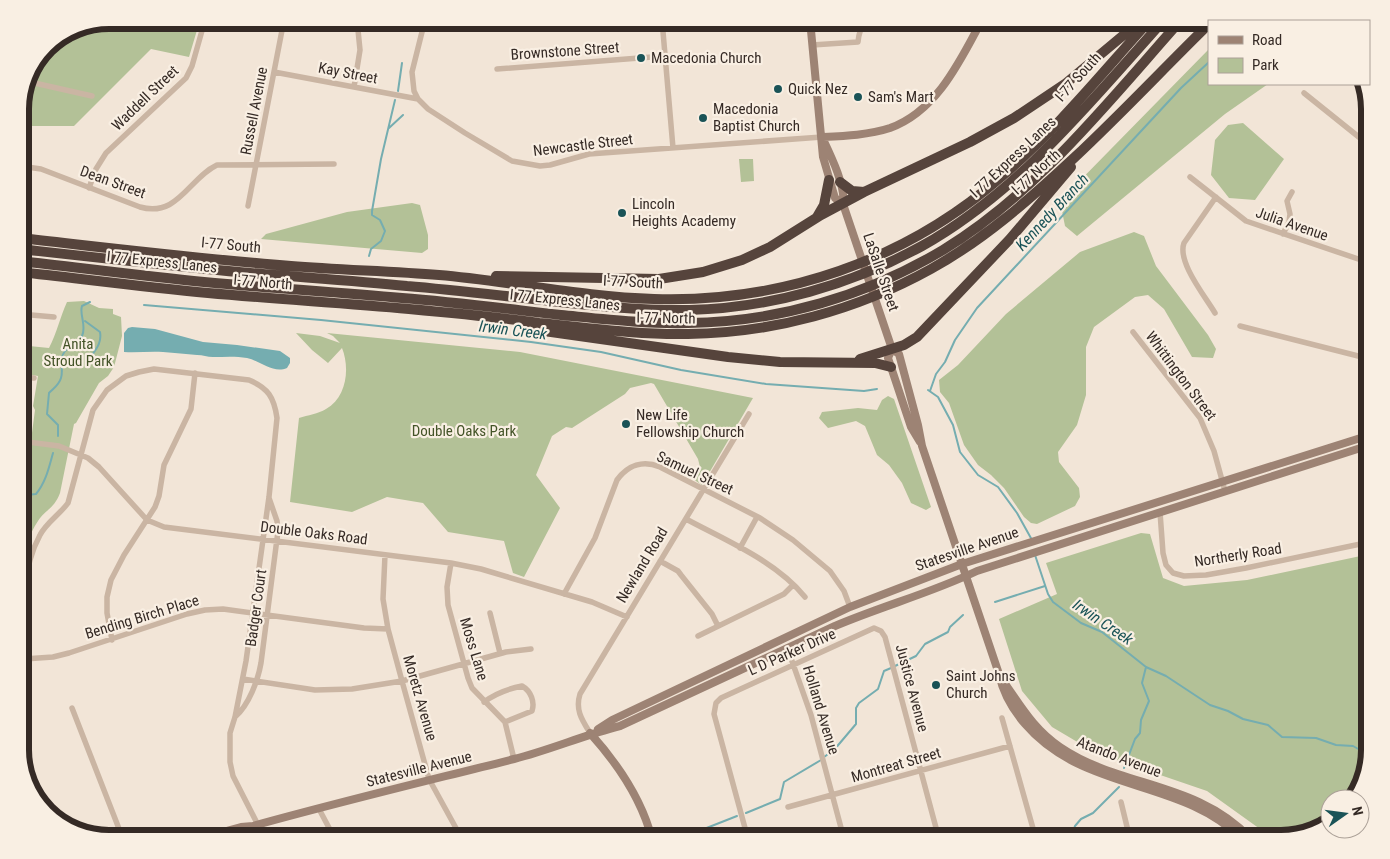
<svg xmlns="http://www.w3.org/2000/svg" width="1390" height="859" font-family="'Roboto Condensed',sans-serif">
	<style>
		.green { fill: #b3c197 }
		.water { fill: #75adb0 }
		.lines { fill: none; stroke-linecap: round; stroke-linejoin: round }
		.stream { stroke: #75adb0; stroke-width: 2 }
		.street { stroke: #cab5a3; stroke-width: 5.5 }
		.secondary { stroke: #9d8374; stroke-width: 8 }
		.highway { stroke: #56443c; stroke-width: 10 }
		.poi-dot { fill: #1a5357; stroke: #f9efe3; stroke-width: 2 }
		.labels { text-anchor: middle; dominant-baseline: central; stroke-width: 4.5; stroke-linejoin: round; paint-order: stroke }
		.street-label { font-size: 15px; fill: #352a25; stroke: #f9efe3 }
		.poi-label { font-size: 15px; fill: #352a25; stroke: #f9efe3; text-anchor: start }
		.park-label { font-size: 15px; fill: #445428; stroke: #f9efe3 }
		.water-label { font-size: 16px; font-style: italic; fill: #1a5357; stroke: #f9efe3 }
		.rim { fill: none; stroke: #352a25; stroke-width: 6 }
	</style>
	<rect width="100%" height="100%" fill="#f2e5d7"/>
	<path class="green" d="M109 20H200L189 57 151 49 74 126H20V103L46 46 75 27Z
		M1209 49V84H1268L1225 114 1077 236 1065 226 1060 201Z
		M1243 123 1284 159 1255 200 1229 198 1211 175 1215 140 1228 125Z
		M739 159H753L754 181 741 182Z
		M412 203 420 205 428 235V249L422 253 261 239 266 234 347 212Z
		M1134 232 1144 236 1156 266 1208 335 1216 349 1213 358 1192 357 1164 309 1148 295 1135 297 1094 327 1086 347V395L1077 425 1058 452 1059 462 1079 488 1080 497 1075 506 1037 524 1031 523 1024 517 1004 488 991 475 978 465 964 445 949 403 940 392 939 380 958 365 1006 314 1080 252Z
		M84 301 99 308 113 309V314L121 317 122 336 114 367 108 376 99 383 76 423 74 424 60 493C54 509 46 509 38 521 29 534 25 550 20 565V468L28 463 35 410 33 406 38 376 26 374 29 346 49 348C57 333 60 317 67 302Z
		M296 333 320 336 340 343 333 336 327 333 520 352 753 398 702 485 693 479 700 467 698 459 654 384 651 383 630 388 625 394 572 428 566 427 552 436 536 475 560 508 524 577 513 573 504 541 448 532 423 503 387 497 352 512 290 502 299 418C308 415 318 414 326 409 347 397 350 368 342 348L328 363 312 350Z
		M888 396 894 399 931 507 926 510 911 503 902 483 889 465 877 455 865 426 856 421 828 428 819 418 822 412 858 408 877 410 882 400Z
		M1141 533 1150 534 1163 578 1184 586 1247 580 1370 554V750L1355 799H1330V823L1325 827 1281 839H1266L1260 829 1207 791 1096 753 1052 727 1022 691 999 619 1057 594 1046 563Z"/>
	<path class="water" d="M132 327 155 329 203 342 237 345 280 351 290 358V363L287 368C273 374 261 361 247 358 236 356 224 357 213 357 207 357 203 355 197 355 186 354 175 353 163 352 150 351 137 353 124 352V333L128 328Z"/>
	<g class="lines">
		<path class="stream" d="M1249 21 1250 20
			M398 91 402 63
			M389 128 403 115
			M369 256 371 249 381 241 385 231 380 220 372 215V211L381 159 395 100
			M144 305 321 320 531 342 601 352 681 370 766 384 864 391 877 389
			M85 321 100 332C102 343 96 349 90 358
			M928 390 938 397 953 425 960 452 978 475 998 487 1017 513 1032 540
			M930 391 936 374 945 362 955 340 977 308 1181 88 1209 62
			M58 436V425L47 414 49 393C54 388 59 385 61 378 64 369 58 360 65 351 70 345 79 345 82 336 87 325 79 315 82 306L90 302
			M20 492 27 495 36 494C46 482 49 467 53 453
			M1035 555 1048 594 1053 602 1081 623 1102 632 1146 667 1166 676 1210 705 1228 711 1243 719 1268 725 1282 737 1316 738 1336 745 1353 746 1369 755
			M995 602 1045 586
			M895 666 916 656 925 644 948 632 950 627 963 615
			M824 757 834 750 856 724V708L859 703 878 689 884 671 891 668
			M1124 768 1135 739 1140 733 1141 720 1149 701 1142 683 1146 667
			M746 813 780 799 784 782 821 760
			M702 839 704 829 737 816
			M1070 839 1075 826 1081 819 1093 813 1119 787"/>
		<path class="street" d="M425 20 412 72 414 91 418 99 428 109 465 133 512 161 540 166 550 165 589 154 822 137
			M662 20 673 148
			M949 20 964 23 977 30
			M971 20 977 30
			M812 45 858 42C860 20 868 22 887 20
			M497 69 665 56
			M274 72 418 99
			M30 82 92 96
			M354 87 360 50 357 20
			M1304 93 1370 146
			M20 166 41 169 140 207C178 218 189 178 217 165L334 164
			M1190 177 1246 221 1370 263
			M89 188 96 169 106 153 186 78 192 66 205 20
			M248 206 284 20
			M1283 234 1289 222 1290 214 1287 201 1292 192
			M1215 313C1205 296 1177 262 1184 243L1216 197
			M20 314 54 317
			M1240 326 1370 359
			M1133 332 1200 418 1214 451 1225 491
			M20 377 34 378
			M20 441 59 446 88 458 99 467 147 520 164 527 451 563 481 569 592 602 627 617
			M1160 512 1163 553 1166 565 1173 573 1184 576 1206 575 1246 568 1370 542
			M686 519C725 540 776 561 805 597
			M740 548 757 517
			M385 555 383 599 388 629 402 681 429 779 462 839
			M660 561 678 571 681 575 712 614 718 626
			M451 563 447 587 448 605 468 678 472 688 505 722 514 759
			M564 594 595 538 617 480C628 465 643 460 660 467L760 518 793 540 830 571 844 591 850 607
			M490 613 500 653
			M698 636 784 594 793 585
			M112 640 107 613V597L111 580 124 555 155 507 159 496 164 465 191 409 195 373
			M787 647 811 715 844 839
			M24 659 53 657 69 653 187 614 205 610 223 609 364 628 388 629
			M243 679 315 690 352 689 402 681 506 652 531 649
			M20 700 24 684C25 635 16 579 40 535 46 523 60 514 68 503L93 410 107 390 126 376 139 372 154 369 249 380C268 388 274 397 277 418L269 497 246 661 235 717 230 733V762L233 776 258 825
			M484 702C496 693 507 689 522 686 531 691 535 702 532 711L505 722
			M72 708 123 839
			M235 717C249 705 258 680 261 663L278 531 277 521 269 498
			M1002 718 1036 839
			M590 733C582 720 575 710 580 694L749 414
			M1121 802 1130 839
			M788 807 1010 746
			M319 809 335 839
			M748 839 714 714 716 703 721 698 874 628 881 631 885 637 939 839"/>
		<path class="secondary" d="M810 20 823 157 835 198 843 204
			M822 137C830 154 846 186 843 204L892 349
			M822 137C844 136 869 135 890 128 937 111 960 61 982 20
			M892 349 899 354 918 425 922 446 999 674C1003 693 1012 709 1025 724 1084 793 1182 778 1242 839
			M892 349 888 358 911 427 920 442
			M1001 678C1020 704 1032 728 1060 747 1120 788 1197 781 1251 839
			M598 729 612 720 850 607 962 564 1370 435
			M590 733C617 763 642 800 652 839
			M197 839 241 827 253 826C339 802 427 781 514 759 550 750 584 735 620 726L835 626C882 606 931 593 977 571L1370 445
			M221 839 243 832 251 827"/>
		<path class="highway" d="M840 182 852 191 864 192
			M817 217 824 205 829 180
			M20 238C110 248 200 259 291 266 340 270 390 271 439 275 511 281 582 297 654 299 781 303 905 261 1001 177 1056 130 1102 73 1150 20
			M20 249C83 256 145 263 207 269 274 276 341 279 407 286 455 290 503 296 551 301 597 306 642 311 689 310 770 308 851 285 922 246 1020 191 1090 102 1164 20
			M20 261C82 268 143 276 204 282 270 288 336 292 402 298 455 302 508 309 561 315 603 319 646 324 688 323 778 322 866 296 943 250 1038 192 1108 102 1181 20
			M20 272C83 279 145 287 208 293 275 299 342 303 409 309 453 313 496 317 539 323 589 328 638 335 688 334 773 333 857 310 931 269 985 239 1030 199 1075 157 1121 114 1164 68 1209 24
			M496 276 659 279 703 272 742 260 770 247 821 215 864 192 970 142 1014 118 1065 84 1132 28 1145 20
			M531 325 544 331 728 357 780 362 875 363 891 367
			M860 359 904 345 917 337 1010 239 1071 167"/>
	</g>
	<g class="poi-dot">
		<circle cx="641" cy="58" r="5"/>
		<circle cx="778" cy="89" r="5"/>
		<circle cx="858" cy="97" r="5"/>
		<circle cx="703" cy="118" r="5"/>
		<circle cx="622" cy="213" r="5"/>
		<circle cx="626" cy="424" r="5"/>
		<circle cx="936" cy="685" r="5"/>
	</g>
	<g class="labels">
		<g class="street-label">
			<text transform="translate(565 51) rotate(-4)">Brownstone Street</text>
			<text transform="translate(348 73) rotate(11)">Kay Street</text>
			<text transform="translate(1078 77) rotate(-48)">I-77 South</text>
			<text transform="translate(145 98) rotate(-44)">Waddell Street</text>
			<text transform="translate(254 111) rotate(-79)">Russell Avenue</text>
			<text transform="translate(583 145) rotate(-7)">Newcastle Street</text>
			<text transform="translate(1013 157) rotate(-43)">I 77 Express Lanes</text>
			<text transform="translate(1036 172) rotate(-42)">I-77 North</text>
			<text transform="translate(113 182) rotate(20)">Dean Street</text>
			<text transform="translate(1292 224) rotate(19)">Julia Avenue</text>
			<text transform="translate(231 245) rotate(5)">I-77 South</text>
			<text transform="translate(162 262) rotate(6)">I 77 Express Lanes</text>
			<text transform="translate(881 272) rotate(71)">LaSalle Street</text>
			<text transform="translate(263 282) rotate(5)">I-77 North</text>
			<text transform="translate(633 282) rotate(3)">I-77 South</text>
			<text transform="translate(565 300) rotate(6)">I 77 Express Lanes</text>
			<text transform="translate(666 318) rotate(1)">I-77 North</text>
			<text transform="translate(1181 376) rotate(53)">Whittington Street</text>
			<text transform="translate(695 473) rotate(25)">Samuel Street</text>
			<text transform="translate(314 533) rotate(7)">Double Oaks Road</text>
			<text transform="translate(967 549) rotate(-19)">Statesville Avenue</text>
			<text transform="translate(1238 555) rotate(-9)">Northerly Road</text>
			<text transform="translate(642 565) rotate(-59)">Newland Road</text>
			<text transform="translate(256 608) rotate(-82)">Badger Court</text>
			<text transform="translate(142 617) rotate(-17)">Bending Birch Place</text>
			<text transform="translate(474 649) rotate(73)">Moss Lane</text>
			<text transform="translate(792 652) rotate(-24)">L D Parker Drive</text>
			<text transform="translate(912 688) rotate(75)">Justice Avenue</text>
			<text transform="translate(420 698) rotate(74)">Moretz Avenue</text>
			<text transform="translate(821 710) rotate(73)">Holland Avenue</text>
			<text transform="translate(1119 757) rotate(21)">Atando Avenue</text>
			<text transform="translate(896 765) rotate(-16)">Montreat Street</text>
			<text transform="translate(419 769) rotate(-14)">Statesville Avenue</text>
		</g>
		<g class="poi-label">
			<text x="651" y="58">Macedonia Church</text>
			<text x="788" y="89">Quick Nez</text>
			<text x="868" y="97">Sam's Mart</text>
			<text x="713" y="109">Macedonia<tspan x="713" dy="17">Baptist Church</tspan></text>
			<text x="632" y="204">Lincoln<tspan x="632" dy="17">Heights Academy</tspan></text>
			<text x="636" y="415">New Life<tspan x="636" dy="17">Fellowship Church</tspan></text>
			<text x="946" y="676">Saint Johns<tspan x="946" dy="17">Church</tspan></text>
		</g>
		<g class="park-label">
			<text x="78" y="344">Anita<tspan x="78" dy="17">Stroud Park</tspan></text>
			<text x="464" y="431">Double Oaks Park</text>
		</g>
		<g class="water-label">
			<text transform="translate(1052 212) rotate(-47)">Kennedy Branch</text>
			<text transform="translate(513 330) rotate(7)">Irwin Creek</text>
			<text transform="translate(1103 622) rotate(34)">Irwin Creek</text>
		</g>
	</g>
	<path d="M0 0H1390V859H0ZM109 29H1281A80 80 0 0 1 1361 109V750A80 80 0 0 1 1281 830H109A80 80 0 0 1 29 750V109A80 80 0 0 1 109 29Z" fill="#f9efe3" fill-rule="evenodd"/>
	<path class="rim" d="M109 29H1281A80 80 0 0 1 1361 109V750A80 80 0 0 1 1281 830H109A80 80 0 0 1 29 750V109A80 80 0 0 1 109 29Z"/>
	<rect x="1208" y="20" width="162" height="65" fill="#f9efe3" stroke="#aba097"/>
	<rect x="1218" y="36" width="25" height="8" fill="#9d8374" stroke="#aba097"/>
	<text x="1252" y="45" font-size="15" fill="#352a25">Road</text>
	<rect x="1218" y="58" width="25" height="15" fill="#b3c197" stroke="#aba097"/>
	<text x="1252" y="70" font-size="15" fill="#352a25">Park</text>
	<g transform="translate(1345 814) rotate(76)"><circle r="24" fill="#f9efe3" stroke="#aba097"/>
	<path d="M0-4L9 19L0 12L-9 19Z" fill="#1a5357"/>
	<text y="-8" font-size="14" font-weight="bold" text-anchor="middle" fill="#352a25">N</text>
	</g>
</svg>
